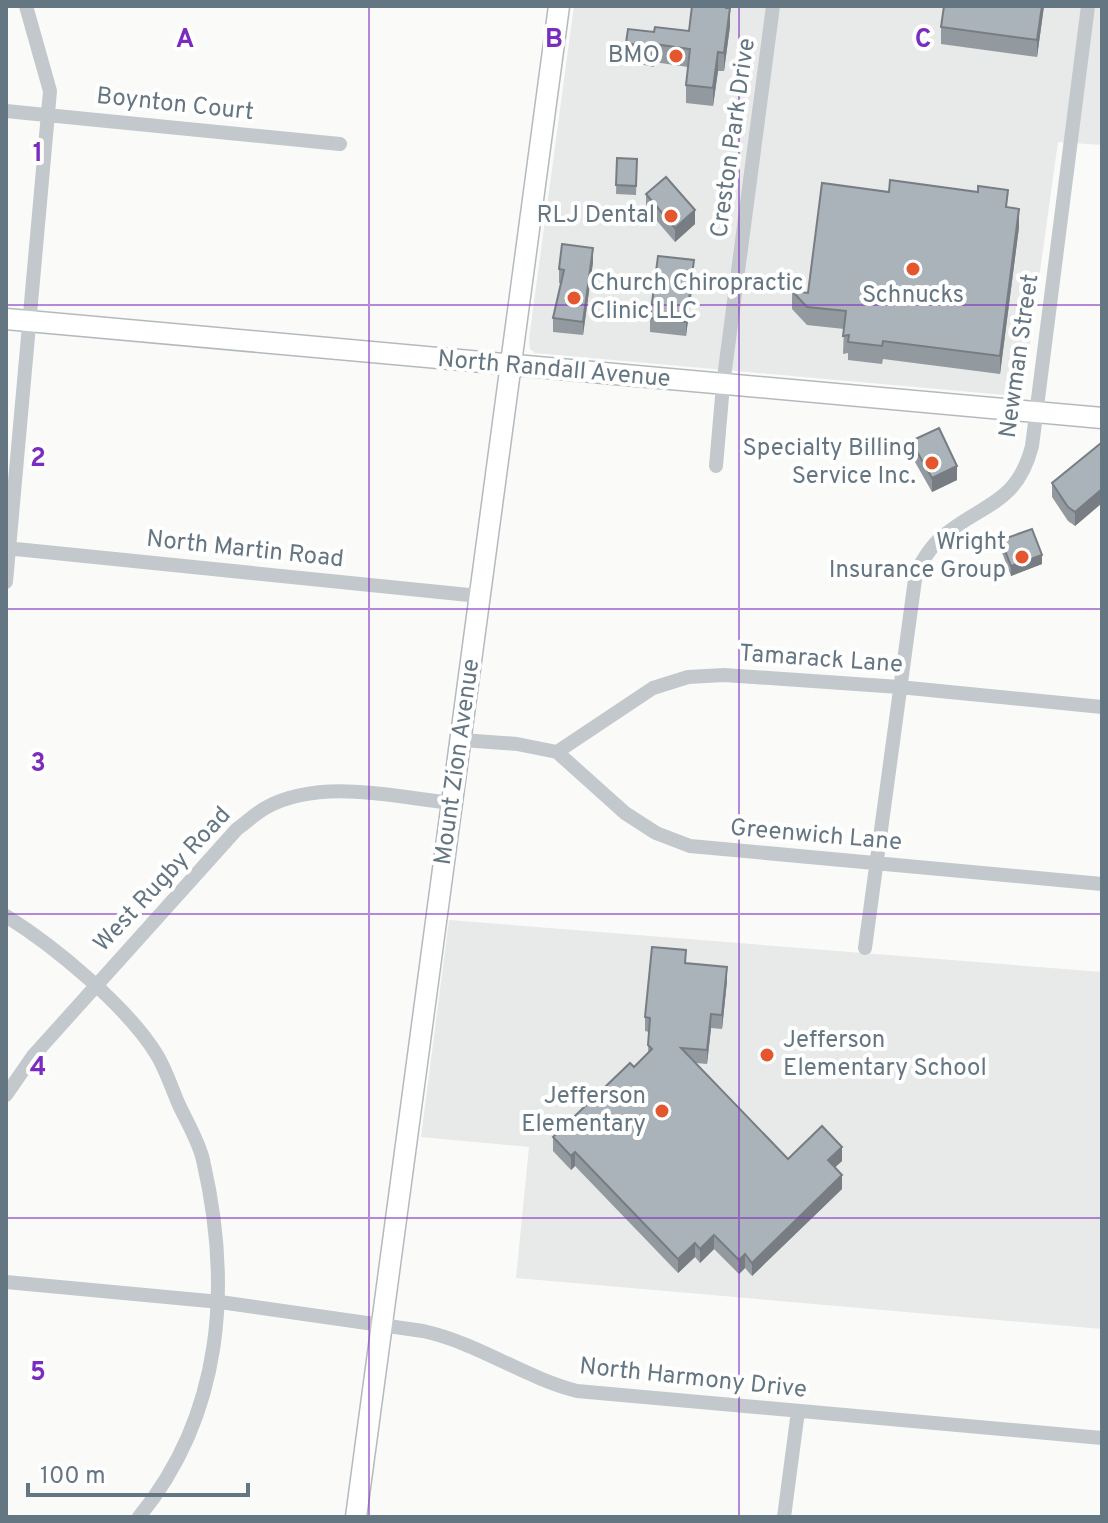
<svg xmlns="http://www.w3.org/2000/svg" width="1108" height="1523" font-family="Overpass,sans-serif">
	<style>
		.built { fill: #e8e9e9 }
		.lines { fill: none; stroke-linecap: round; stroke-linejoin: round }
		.secondary-casing { stroke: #b3babf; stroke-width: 23 }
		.street { stroke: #c3c8cc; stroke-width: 14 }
		.secondary { stroke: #fff; stroke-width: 20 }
		.wall { fill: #929a9f }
		.shaded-wall { fill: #777d82 }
		.building { fill: #aab3b9; stroke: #777d82; stroke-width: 2 }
		.grid { fill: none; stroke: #7b2cbf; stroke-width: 2; stroke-opacity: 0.55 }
		.poi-dot { fill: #e4572e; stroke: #fff; stroke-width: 3 }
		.labels { text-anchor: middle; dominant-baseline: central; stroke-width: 8; stroke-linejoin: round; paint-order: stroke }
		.poi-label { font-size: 24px; fill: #657683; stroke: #fff; text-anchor: end }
		.street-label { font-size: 24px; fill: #657683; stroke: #fff }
		.grid-label { font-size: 26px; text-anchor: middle; font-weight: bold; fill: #7b2cbf; stroke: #fff; stroke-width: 8; stroke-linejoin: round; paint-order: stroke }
	</style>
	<rect width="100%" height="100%" fill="#fafaf8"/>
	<path class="built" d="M574 6H1102V145L1058 142 1023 393 1005 395 535 353 530 349 529 339Z
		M449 920 1102 972V1329L516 1278 529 1147 421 1137Z"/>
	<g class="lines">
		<defs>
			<path id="secondary" d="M6 319 1102 418
				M356 1517 559 6"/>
		</defs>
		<use href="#secondary" class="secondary-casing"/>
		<path class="street" d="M6 111 340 144
			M716 466 723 385 773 6
			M6 548 479 596
			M6 582 50 91 26 6
			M462 740 517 744 557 752 625 813 656 833 690 846 1102 884
			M557 752 653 688 688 677 724 675 899 687 1102 707
			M6 916C54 946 127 1006 157 1055 166 1070 172 1089 179 1105 187 1122 199 1142 203 1160 232 1286 223 1414 139 1517
			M865 948 916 572C923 560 931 546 942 537 982 503 1017 505 1032 446L1088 6
			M6 1095 33 1056 237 829C247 822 257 812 267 807 322 778 394 797 452 803
			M6 1282 220 1302 423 1331C478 1343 523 1377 577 1391L1102 1438
			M784 1517 798 1411"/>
		<use href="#secondary" class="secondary"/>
	</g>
	<path class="wall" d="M727 6 730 26 724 71H718L713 106 686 103V85L688 67 654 62V67L626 61V43L654 32 689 31Z
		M944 6H1044L1037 57 941 44V27Z
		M617 158 637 159 636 195 616 194Z
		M646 194 695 224 675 242 646 208Z
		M1008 207 1019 227 1000 374 883 359 882 364 848 360V353L843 354 844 329 807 325 792 309V291L808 293Z
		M593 262 583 335 553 332V318L561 283H559V269Z
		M694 274 686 336 650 332V318Z
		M911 441 957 480 932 492 911 455Z
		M1102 444V503L1075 526 1068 521 1052 497V483Z
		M1001 540 1042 564 1011 576 1001 550Z
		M686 963 727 981 722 1029 711 1028 707 1064 696 1063 788 1159 842 1161 835 1167 842 1189 752 1276 745 1268 739 1274 714 1249 700 1263 695 1257 678 1273 575 1166 571 1170 553 1151V1137L634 1067 648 1053 649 1032 645 1031V1017Z"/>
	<path class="shaded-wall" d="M1042 6H1044L1037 57V40Z
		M730 8V26L724 71V53Z
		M718 52V71L713 106V88Z
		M1019 209V227L1000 374V356Z
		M695 210V224L675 242V228Z
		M593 248V262L583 335V322Z
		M694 260V274L686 336V322Z
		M957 466V480L932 492V478Z
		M1102 489V503L1075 526V512Z
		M1042 555V564L1011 576V566Z
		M727 967V981L722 1029V1015Z
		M711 1014V1028L707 1064V1050Z
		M842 1147V1161L828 1174V1160Z
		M575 1152V1166L571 1170V1156Z
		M842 1175V1189L752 1276V1263Z
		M714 1235V1249L700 1263V1249Z
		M695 1243V1257L678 1273V1259Z
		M745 1254V1268L739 1274V1260Z"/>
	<path class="building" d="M692 6H726V8H730L724 53 718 52 713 88 686 85 690 49 654 44V48L626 43 628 29 654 32 655 27 689 31Z
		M944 6H1042L1037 40 941 27Z
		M617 158 637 159 636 186 616 185Z
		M666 177 695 210 675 228 646 194Z
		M890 180 978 192V186L1008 190 1006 207 1019 209 1000 356 883 341 882 346 848 342 849 335 843 336 846 311 807 307 792 291 808 293 822 183 889 192Z
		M562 244 593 248 583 322 553 318 564 270 559 269Z
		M658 256 694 260 686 322 650 318Z
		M939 428 957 466 932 478 911 441Z
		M1101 443 1102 489 1075 512 1068 507 1052 483Z
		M1032 529 1042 555 1011 566 1001 540Z
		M652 947 686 950 685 963 727 967 722 1015 711 1014 707 1050 681 1048 788 1159 822 1126 842 1147 828 1160 842 1175 752 1263 745 1254 739 1260 714 1235 700 1249 695 1243 678 1259 575 1152 571 1156 553 1137 630 1063 634 1067 652 1049 648 1045 650 1018 645 1017Z"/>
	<path class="grid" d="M369 6V1517M739 6V1517M6 305H1102M6 609H1102M6 914H1102M6 1218H1102"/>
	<g class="poi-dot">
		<circle cx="676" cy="56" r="8"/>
		<circle cx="671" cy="216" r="8"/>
		<circle cx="913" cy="269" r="8"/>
		<circle cx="574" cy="298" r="8"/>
		<circle cx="932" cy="463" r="8"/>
		<circle cx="1022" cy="557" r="8"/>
		<circle cx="767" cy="1055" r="8"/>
		<circle cx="662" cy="1111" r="8"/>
	</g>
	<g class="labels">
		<g class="poi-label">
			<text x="660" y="56">BMO</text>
			<text x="655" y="216">RLJ Dental</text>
			<text x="590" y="284" text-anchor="start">Church Chiropractic<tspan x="590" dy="28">Clinic LLC</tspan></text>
			<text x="913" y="296" text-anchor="middle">Schnucks</text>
			<text x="916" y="449">Specialty Billing<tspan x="916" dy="28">Service Inc.</tspan></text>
			<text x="1006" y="543">Wright<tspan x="1006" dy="28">Insurance Group</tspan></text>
			<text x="783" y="1041" text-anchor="start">Jefferson<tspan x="783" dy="28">Elementary School</tspan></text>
			<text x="646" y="1097">Jefferson<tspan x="646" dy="28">Elementary</tspan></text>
		</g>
		<g class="street-label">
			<text transform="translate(175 105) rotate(6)">Boynton Court</text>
			<text transform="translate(734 138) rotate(-82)">Creston Park Drive</text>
			<text transform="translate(1020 356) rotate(-82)">Newman Street</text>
			<text transform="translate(554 370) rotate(5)">North Randall Avenue</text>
			<text transform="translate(245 550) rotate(6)">North Martin Road</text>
			<text transform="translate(821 660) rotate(4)">Tamarack Lane</text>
			<text transform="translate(458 762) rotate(-82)">Mount Zion Avenue</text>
			<text transform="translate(816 836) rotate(5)">Greenwich Lane</text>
			<text transform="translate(163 880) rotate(-47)">West Rugby Road</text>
			<text transform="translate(693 1379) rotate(6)">North Harmony Drive</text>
		</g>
	</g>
	<g class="grid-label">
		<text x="185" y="47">A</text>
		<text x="554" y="47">B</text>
		<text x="923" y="47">C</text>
		<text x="38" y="161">1</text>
		<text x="38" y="466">2</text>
		<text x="38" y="771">3</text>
		<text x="38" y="1075">4</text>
		<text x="38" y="1380">5</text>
	</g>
	<rect width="1108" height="1523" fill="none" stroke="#657683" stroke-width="16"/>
	<path d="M28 1483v12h220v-12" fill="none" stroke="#657683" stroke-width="4"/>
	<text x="40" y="1483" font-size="24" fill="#657683" stroke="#ffffff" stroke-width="6" paint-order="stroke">100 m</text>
</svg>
